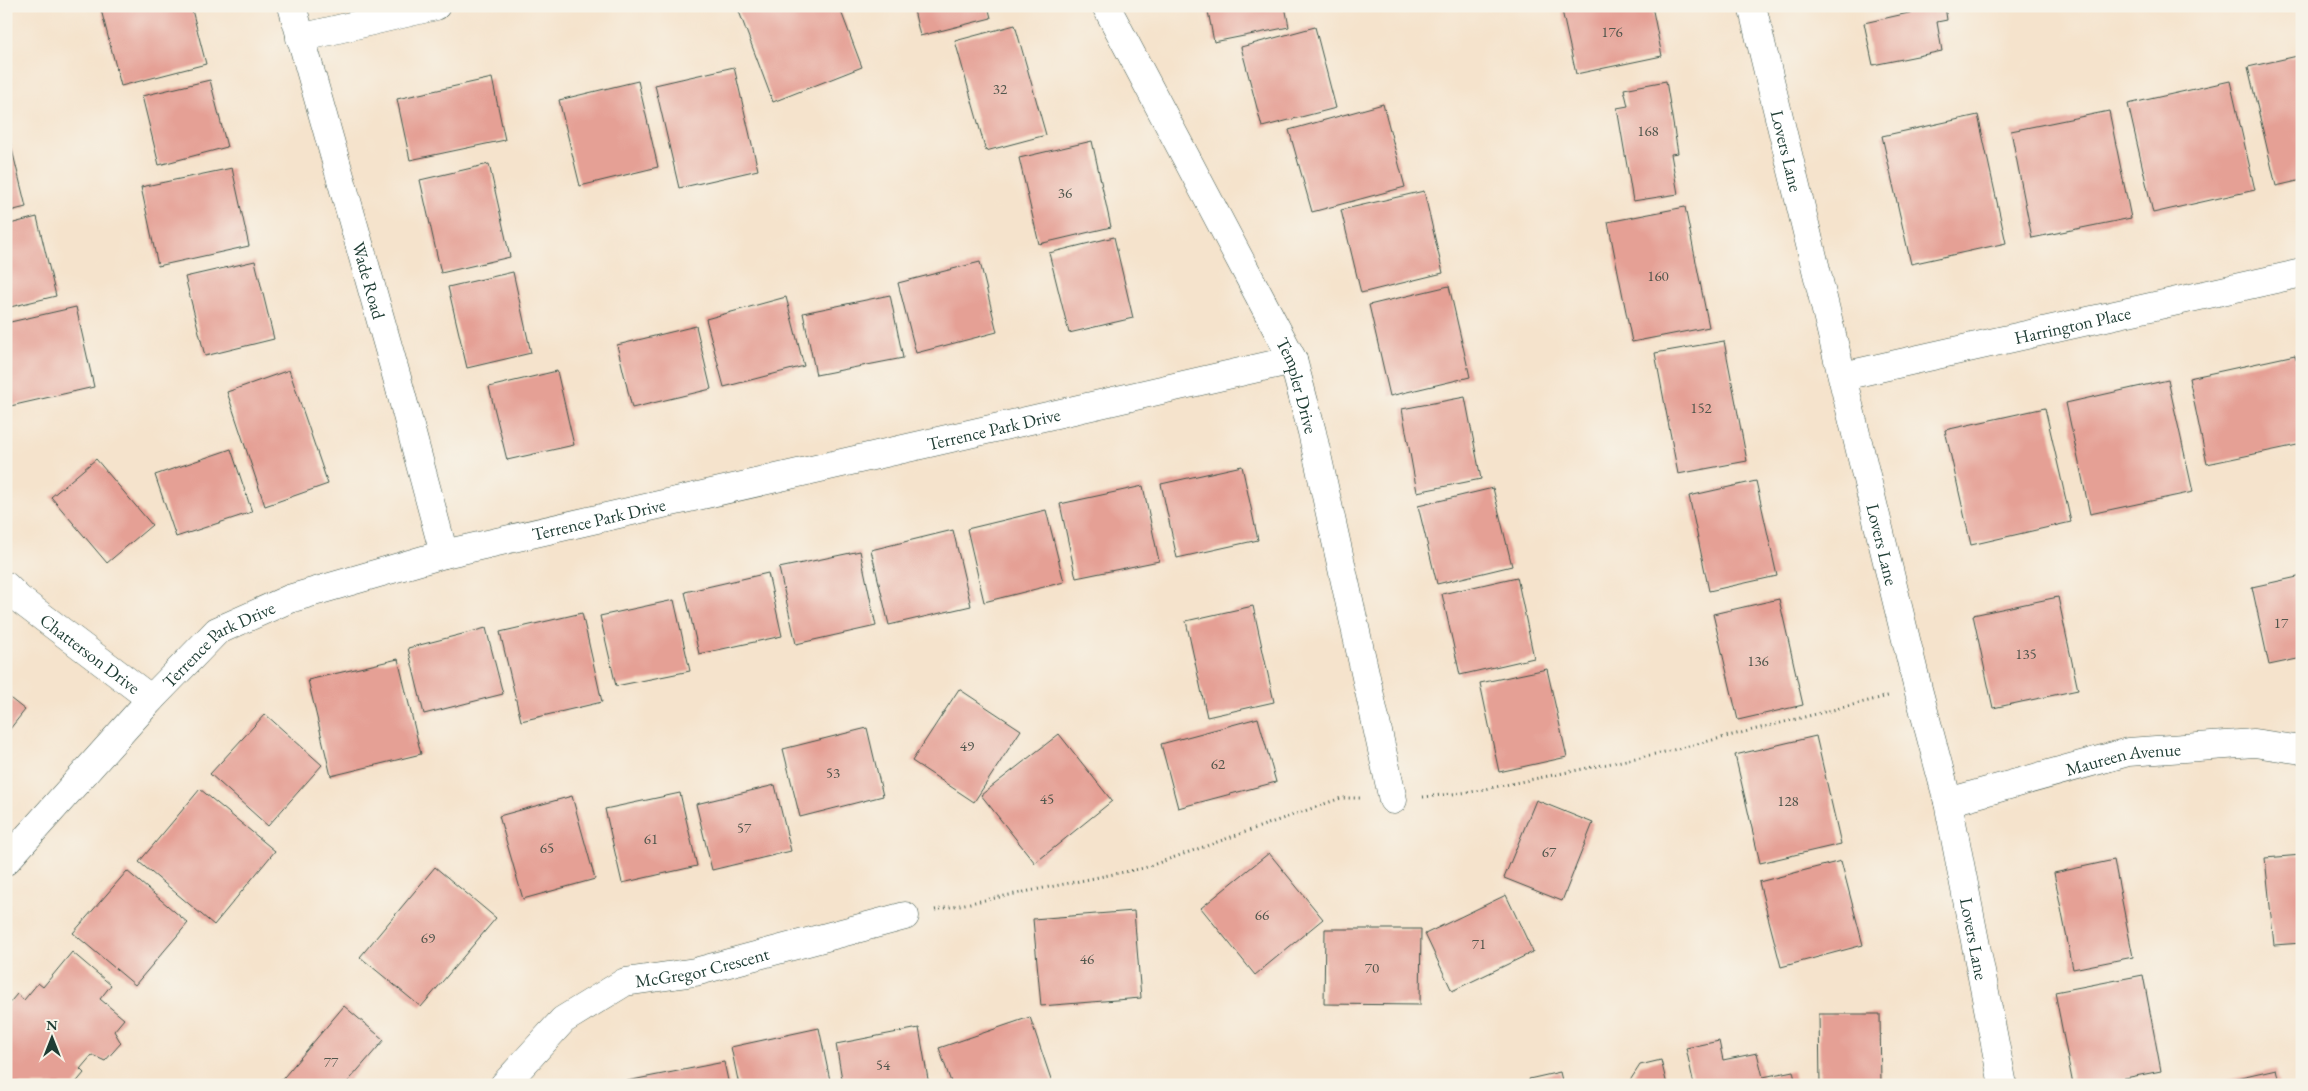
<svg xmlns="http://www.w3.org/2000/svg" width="2308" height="1091" font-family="'EB Garamond',serif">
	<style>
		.building { fill: #e5a095 }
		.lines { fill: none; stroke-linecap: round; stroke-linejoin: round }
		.minor-casing { stroke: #3f564b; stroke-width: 29 }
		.path { stroke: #3f564b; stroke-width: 3; stroke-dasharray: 1 4; stroke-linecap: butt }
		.minor { stroke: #fff; stroke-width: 28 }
		.labels { text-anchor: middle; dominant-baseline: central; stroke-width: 5; stroke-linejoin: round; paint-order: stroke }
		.number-label { font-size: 15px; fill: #50564c }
		.street-label { font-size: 18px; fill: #1f3d34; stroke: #f7f3e8 }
	</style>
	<rect width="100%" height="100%" fill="#f7f3e8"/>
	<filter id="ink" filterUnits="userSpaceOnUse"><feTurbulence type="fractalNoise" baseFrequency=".02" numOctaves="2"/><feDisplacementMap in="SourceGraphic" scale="10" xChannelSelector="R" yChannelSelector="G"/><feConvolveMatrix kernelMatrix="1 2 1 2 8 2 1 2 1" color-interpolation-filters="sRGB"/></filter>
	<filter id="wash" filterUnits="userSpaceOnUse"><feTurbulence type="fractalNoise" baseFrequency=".0096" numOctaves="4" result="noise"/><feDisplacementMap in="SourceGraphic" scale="20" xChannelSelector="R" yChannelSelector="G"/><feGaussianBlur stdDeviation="1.12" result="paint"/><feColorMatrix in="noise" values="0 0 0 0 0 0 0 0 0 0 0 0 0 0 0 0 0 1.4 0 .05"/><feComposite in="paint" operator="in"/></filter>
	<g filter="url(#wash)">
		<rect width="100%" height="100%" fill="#f5e3cc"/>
		<g id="blocks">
			<path class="building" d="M100 6H191L206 64 121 86Z
				M737 6H839L862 67 773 102Z
				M913 6H988L991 18 920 36Z
				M1207 6H1285L1289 27 1214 42Z
				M1561 6H1652L1662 56 1576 74Z
				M1931 6H1945L1947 20 1937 22 1942 51 1873 65 1864 23 1931 8Z
				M1015 25 1046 135 986 151 955 41Z
				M1315 27 1336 108 1262 127 1241 47Z
				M2302 55V180L2276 186 2248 67Z
				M734 67 758 170 679 188 655 85Z
				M492 78 505 140 410 160 397 99Z
				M210 80 227 147 159 165 142 96Z
				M638 81 658 167 580 186 559 100Z
				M1666 81 1678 153 1671 154 1678 194 1633 201 1617 108 1628 106 1624 89Z
				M2230 81 2255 190 2153 213 2128 104Z
				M1383 104 1405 187 1312 212 1289 130Z
				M2109 111 2131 218 2032 238 2011 131Z
				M1978 115 2006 243 1911 264 1882 136Z
				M6 125 26 207 6 212Z
				M1092 141 1111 227 1039 244 1019 158Z
				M489 164 510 257 441 273 420 180Z
				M232 168 249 246 158 266 141 187Z
				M1424 191 1443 273 1361 293 1341 210Z
				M1685 207 1709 327 1632 342 1608 222Z
				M37 217 56 296 6 308V225Z
				M1114 237 1133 318 1069 333 1049 253Z
				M255 261 274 339 205 356 185 277Z
				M980 262 997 332 916 353 898 283Z
				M513 272 531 353 467 368 448 287Z
				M1449 286 1470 377 1390 396 1369 305Z
				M890 295 903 358 816 375 803 313Z
				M786 297 804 366 724 387 706 319Z
				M76 307 94 387 6 407V323Z
				M696 326 711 389 632 408 617 345Z
				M1724 341 1747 461 1678 474 1655 353Z
				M2295 355 2302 387V444L2207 464 2189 378Z
				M289 370 328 484 265 506 227 392Z
				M557 371 574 445 507 460 489 387Z
				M2168 380 2193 492 2090 514 2066 403Z
				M1465 397 1481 479 1417 492 1402 409Z
				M2045 408 2071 522 1971 545 1945 430Z
				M231 449 252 512 176 537 155 475Z
				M96 459 152 525 107 563 51 497Z
				M1242 466 1258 540 1177 558 1161 484Z
				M1756 481 1777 576 1709 591 1689 496Z
				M1143 486 1159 561 1076 578 1060 504Z
				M1493 488 1512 566 1437 584 1418 506Z
				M1046 510 1064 582 984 602 967 529Z
				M953 530 971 606 889 625 871 550Z
				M860 551 876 626 796 644 779 568Z
				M768 573 782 636 699 654 685 592Z
				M2302 576V658L2269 665 2252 587Z
				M1517 577 1534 658 1460 675 1442 594Z
				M2058 597 2078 690 1993 708 1973 615Z
				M1779 599 1803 705 1738 720 1713 614Z
				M674 600 690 671 616 686 600 616Z
				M1253 606 1274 702 1207 717 1186 621Z
				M582 613 602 702 521 721 500 632Z
				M486 628 503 694 424 714 408 648Z
				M398 659 421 754 331 776 308 680Z
				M1547 669 1567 757 1499 772 1480 683Z
				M959 689 1021 730 974 802 912 761Z
				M6 695 25 710 6 734Z
				M265 714 322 765 268 826 210 774Z
				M1258 718 1276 782 1178 808 1161 744Z
				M867 728 883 796 800 817 783 749Z
				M1059 734 1112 801 1035 863 981 795Z
				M1816 736 1841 844 1760 863 1735 755Z
				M775 785 791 851 712 870 696 804Z
				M200 789 275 851 214 925 139 862Z
				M680 793 697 866 622 883 605 809Z
				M572 796 595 879 523 899 499 816Z
				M1536 800 1593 823 1562 901 1504 878Z
				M1269 853 1323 919 1255 975 1201 908Z
				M2302 855V943L2274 945 2265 858Z
				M2114 860 2133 957 2073 969 2054 873Z
				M1841 861 1863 945 1781 967 1759 882Z
				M435 867 496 918 421 1007 360 957Z
				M127 871 188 923 135 985 73 933Z
				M1506 895 1533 952 1452 991 1425 934Z
				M1134 911 1141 998 1041 1006 1033 919Z
				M1325 929H1421L1420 1005 1324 1004Z
				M72 952 111 985 100 999 124 1019 114 1031 121 1043 105 1061 92 1055 80 1069 84 1073 74 1085H6V1007L17 994 24 1000 38 983 43 987Z
				M2143 975 2161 1071 2089 1085H2073L2055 992Z
				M344 1006 384 1040 345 1085H281L279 1083Z
				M1819 1014H1880L1881 1085H1820Z
				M1030 1017 1053 1085H952L939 1048Z
				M819 1028 831 1085H739L731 1047Z
				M919 1028 929 1085H843L836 1044Z
				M1719 1041 1723 1060 1757 1053 1763 1077 1793 1071 1796 1085H1694L1686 1048Z
				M1661 1060 1667 1085H1630L1629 1082 1640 1065Z
				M724 1062 729 1085H628L627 1081Z
				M2276 1069 2280 1085H2210V1084Z
				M1560 1072 1563 1085H1530L1529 1079Z"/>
		</g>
	</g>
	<g filter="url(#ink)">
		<use href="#blocks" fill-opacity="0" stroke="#3f564b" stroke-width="1"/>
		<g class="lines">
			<defs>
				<g id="minor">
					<path id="s1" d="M292 6 397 378 444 554"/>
					<path id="s2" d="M1106 6 1293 360 1312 432 1393 800"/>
					<path id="s3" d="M1752 6 1918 689 1948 802 2003 1085"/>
					<path d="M300 38 436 6"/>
					<path id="s4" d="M1843 376 2302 273"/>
					<path id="s5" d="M6 586 19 599 151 699"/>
					<path id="s6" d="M1948 802 2128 752 2254 743 2302 750"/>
					<path id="s7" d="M6 861 151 699 217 631 289 599 444 554 1293 360"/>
					<path id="s8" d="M504 1085 563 1020 625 982 695 972 905 916"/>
				</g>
			</defs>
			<use href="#minor" class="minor-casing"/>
			<path class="path" d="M1423 797 1471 792 1665 752 1888 696
				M935 910 1144 868 1341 798H1360"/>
			<use href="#minor" class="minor"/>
		</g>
	</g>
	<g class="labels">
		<g class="number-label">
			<text x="1612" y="31">176</text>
			<text x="1000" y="88">32</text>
			<text x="1648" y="130">168</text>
			<text x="1065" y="192">36</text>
			<text x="1658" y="275">160</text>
			<text x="1701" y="407">152</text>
			<text x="2281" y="622">17</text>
			<text x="2026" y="653">135</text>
			<text x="1758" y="660">136</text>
			<text x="967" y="745">49</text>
			<text x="1218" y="763">62</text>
			<text x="833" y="772">53</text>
			<text x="1047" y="798">45</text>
			<text x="1788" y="800">128</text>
			<text x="744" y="827">57</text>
			<text x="651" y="838">61</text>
			<text x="547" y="847">65</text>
			<text x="1549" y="851">67</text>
			<text x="1262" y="914">66</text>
			<text x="428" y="937">69</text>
			<text x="1479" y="943">71</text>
			<text x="1087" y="958">46</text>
			<text x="1372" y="967">70</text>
			<text x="331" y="1061">77</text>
			<text x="883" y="1064">54</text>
		</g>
		<g class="street-label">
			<text stroke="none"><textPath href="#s3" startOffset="149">Lovers Lane</textPath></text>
			<text stroke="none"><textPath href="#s1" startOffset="285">Wade Road</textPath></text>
			<text stroke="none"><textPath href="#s4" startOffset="235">Harrington Place</textPath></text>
			<text stroke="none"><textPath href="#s2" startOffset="426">Templer Drive</textPath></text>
			<text stroke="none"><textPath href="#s7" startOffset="1116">Terrence Park Drive</textPath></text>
			<text stroke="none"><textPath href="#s7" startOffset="711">Terrence Park Drive</textPath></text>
			<text stroke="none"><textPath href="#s3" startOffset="554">Lovers Lane</textPath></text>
			<text stroke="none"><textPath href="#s7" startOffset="306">Terrence Park Drive</textPath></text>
			<text stroke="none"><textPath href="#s5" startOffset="108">Chatterson Drive</textPath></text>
			<text stroke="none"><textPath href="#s6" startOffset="181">Maureen Avenue</textPath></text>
			<text stroke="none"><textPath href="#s3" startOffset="959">Lovers Lane</textPath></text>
			<text stroke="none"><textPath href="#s8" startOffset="239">McGregor Crescent</textPath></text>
		</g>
	</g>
	<rect width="2308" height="1091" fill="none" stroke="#f7f3e8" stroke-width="25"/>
	<g transform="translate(52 1038)" stroke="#f7f3e8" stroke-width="4" paint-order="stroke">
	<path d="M0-4L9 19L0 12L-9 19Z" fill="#1f3d34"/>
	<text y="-8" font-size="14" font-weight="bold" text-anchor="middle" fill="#1f3d34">N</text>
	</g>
</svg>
